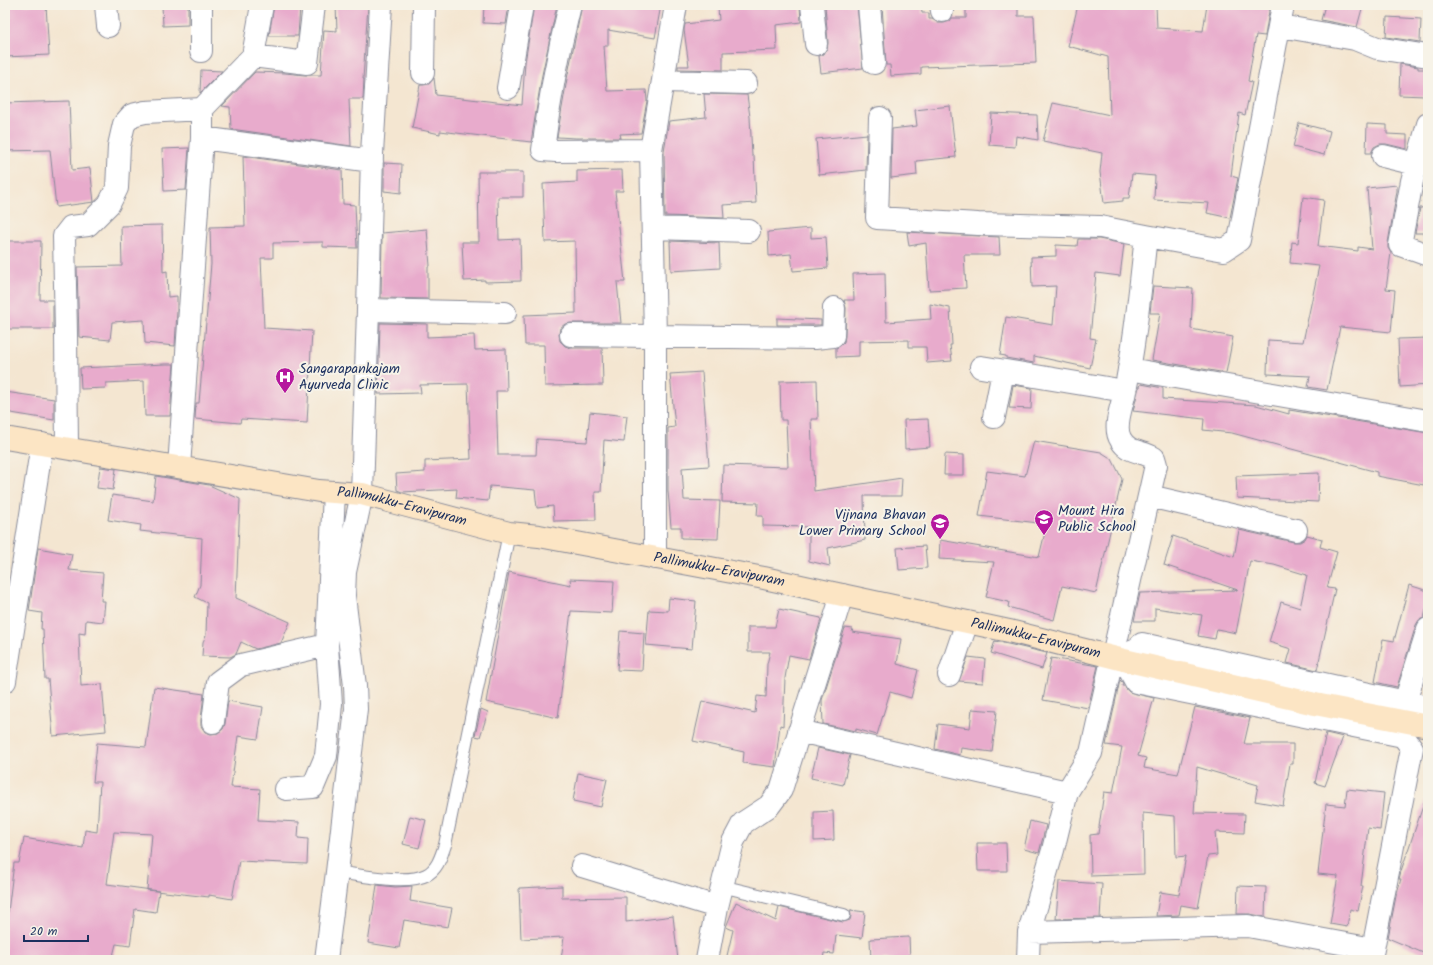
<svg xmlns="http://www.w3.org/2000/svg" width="1433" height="965" font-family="Kalam,sans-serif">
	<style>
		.building { fill: #e8abcc }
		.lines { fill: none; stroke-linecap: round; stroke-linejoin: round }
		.service-casing { stroke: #888a98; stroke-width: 14 }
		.minor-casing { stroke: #888a98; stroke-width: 24 }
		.secondary-casing { stroke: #888a98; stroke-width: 24 }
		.service { stroke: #fff; stroke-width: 12 }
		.minor { stroke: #fff; stroke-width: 22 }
		.secondary { stroke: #fce5c4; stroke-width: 22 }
		.labels { text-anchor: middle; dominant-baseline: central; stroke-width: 4; stroke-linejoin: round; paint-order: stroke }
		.poi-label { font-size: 14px; fill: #1b2f5e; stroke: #f7f3e8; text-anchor: start }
		.street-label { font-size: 14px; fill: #1b2f5e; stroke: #f7f3e8 }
	</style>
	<rect width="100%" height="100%" fill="#f7f3e8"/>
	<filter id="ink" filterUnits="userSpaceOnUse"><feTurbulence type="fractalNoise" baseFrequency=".025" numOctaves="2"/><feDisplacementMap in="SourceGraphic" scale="8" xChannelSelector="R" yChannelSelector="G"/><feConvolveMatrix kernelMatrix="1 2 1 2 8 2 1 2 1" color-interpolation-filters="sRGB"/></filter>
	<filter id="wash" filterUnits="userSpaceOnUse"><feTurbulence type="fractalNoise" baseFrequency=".012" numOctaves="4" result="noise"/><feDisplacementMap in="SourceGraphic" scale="16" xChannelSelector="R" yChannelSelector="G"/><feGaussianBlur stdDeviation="0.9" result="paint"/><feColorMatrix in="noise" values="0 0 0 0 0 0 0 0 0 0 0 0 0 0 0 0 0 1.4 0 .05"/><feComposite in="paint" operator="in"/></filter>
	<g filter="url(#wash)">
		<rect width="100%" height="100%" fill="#f4e6d1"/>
		<g id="blocks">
			<path class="building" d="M5 5H46L49 55 5 57Z
				M162 5H188V25L163 26Z
				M274 5H300L298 36H269Z
				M336 5H368L363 79H364L363 99H349L351 146 231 129 230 107 222 106 255 72 285 73 305 75H321L324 30 337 31Z
				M484 5H509L506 24 483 23Z
				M534 5H557L542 75 531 142 440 131V134L412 128 420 85H423L429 84 434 78 436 95 522 105 525 63Z
				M582 5H661L655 38 608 30V46H604L607 91 646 90 647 101 641 133 620 134 621 138H576L557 137 567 79Z
				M734 5H800L801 22 776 25 777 50 723 52V70L678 69V66H689L684 30 685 24 719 20 718 7Z
				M825 5H857L863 68 821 73 819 56 824 54 827 49 828 43Z
				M882 5H921L922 13H929V19H932L938 23H944L950 21 952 18H966V5H1018V16H1034L1036 63 921 67V74L891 76 890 65H886Z
				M1078 5H1156L1157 28 1203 31 1207 5H1270L1265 36 1256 35 1248 81 1252 82 1245 115 1239 113 1231 176 1238 178 1230 218 1207 213 1209 203 1154 200 1155 176 1132 174 1129 198H1123V201L1104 203 1100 172 1102 153 1043 141 1053 103 1110 115 1108 57 1068 46Z
				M1325 5H1363L1357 27 1321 20Z
				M1387 17 1421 19 1420 42 1386 37Z
				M1400 64 1418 67V69H1426L1425 96 1399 95Z
				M201 70 222 71 200 93Z
				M704 94 747 95 750 117 752 156H754L756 203 723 205 724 218 665 216 664 151 669 121 706 117Z
				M69 101 72 170 90 168 94 202 56 207 50 150 5 151V103Z
				M950 106 956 157 916 161 917 175 891 178 892 129 917 126 915 110Z
				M991 113 1037 115 1038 140 1016 136 1015 147 989 145Z
				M1299 123 1330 131 1324 155 1293 147Z
				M1367 124 1387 125V134L1407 135V149L1386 144H1380L1374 147 1371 153H1366Z
				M867 134 866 170 819 175 816 139Z
				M189 148 186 190 164 191 162 149Z
				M243 156 342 170 343 204 355 205 357 248 323 247V242L273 243V258H261L264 328 312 331 307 423 241 419 240 423 195 419 196 403H199L211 264 210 227 245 226Z
				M384 163 402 164 401 193 384 191Z
				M622 170 623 191H615L625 282H617L621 323H571L565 324 560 328 559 334 560 341 565 346 571 348H602L603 385 545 386 544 345H525L524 315 576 313 575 241 545 242 543 184 577 182V171Z
				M478 172H523V197H498L499 240 520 239 521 281 485 282V280L464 281 462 242H479Z
				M1397 185V191L1388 243V248L1391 253 1386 289 1395 290 1391 332 1340 327 1327 390 1308 387 1310 376 1267 374 1268 340 1303 342 1319 266 1290 263 1292 242 1298 243 1303 197 1324 200 1318 246 1358 251V247L1372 249 1367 188Z
				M1428 207V233H1415L1420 208Z
				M162 225 163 272 167 271 168 297 177 296V311L175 346 145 343 144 320 112 322 110 340 79 337 77 267 122 266 121 226Z
				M811 228V238L826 237 828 268 793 271 791 254 769 256 768 232Z
				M427 229 430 266 428 267V299L381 298 382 233Z
				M907 232 999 237 1000 255H964L966 288 929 290 926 243 909 246Z
				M1078 239H1099L1124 244 1120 276 1096 273 1090 338 1096 339 1090 368 1034 356V363L1006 358V356L1000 355 1006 317 1053 325 1056 286 1032 287 1031 257 1056 256V245L1077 246Z
				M5 241H41L40 300H53V329H5Z
				M670 241 719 243 720 268 671 271Z
				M885 273 886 322 931 319 930 304 950 308 952 345H950L952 361 927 363 926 347H909V340L859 341V356L836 357V348L840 346 844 342 845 336 846 308 844 300H854L853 274Z
				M1153 286 1193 288 1191 329 1233 337 1226 373 1152 360 1160 313H1150Z
				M777 318 821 320V325H777Z
				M380 323 427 324V337L474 335 475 350 506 349 507 391H496L498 455H536L537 439 587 442 590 412 627 416 624 442 604 440 601 492H595L596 520 554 521 553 506 537 508 535 490 490 486 488 501 456 498 457 489 402 492 397 490 396 474 425 472V461L471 459 468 384 420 385 421 393 378 394Z
				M1428 338V385L1400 387 1398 339Z
				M165 364H174L170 416H145L144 381 106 383V388L81 389 80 368Z
				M702 372 709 466 682 468 684 500 720 501 718 539 681 538V527H671L668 491V428L675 427 670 374Z
				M817 380 818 419H811L814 491 902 478 901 496H864L865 540 828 548 830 566 809 561V527L763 526V516H757L758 503 722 502 723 465 788 467 786 420H781L780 381Z
				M1141 384 1163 388V399L1256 405 1289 414V410L1428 433V462L1424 485 1377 476V472L1232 433 1203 430 1204 419 1133 411 1139 387H1140Z
				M1013 385 1032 388 1031 409 1009 408Z
				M5 392 54 399V420L5 412Z
				M928 419 930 447 905 449 904 420Z
				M1034 441 1101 452 1112 459 1122 479 1096 593 1062 586 1054 620 1008 607 1009 602 986 597 994 562 939 559 940 540 1039 557 1047 524 979 516 987 471 1025 476Z
				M945 454 964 455V475H944Z
				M100 467 116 469 113 490 97 488Z
				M1319 473 1318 502 1237 498 1236 476Z
				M156 476 209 485 240 499 236 598 290 622 281 643 256 649 241 642 236 654 230 657 202 656 203 642 206 635 207 603 195 597 200 585 202 538 140 531 141 525 108 520 112 495 153 501Z
				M1239 530 1294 542H1300L1305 539 1307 535 1322 539 1320 547 1337 552 1327 588 1335 589 1317 670 1287 663 1291 649 1269 642 1281 602 1300 608 1307 575 1274 565 1250 561 1236 633 1217 629 1215 639 1198 636 1202 615 1155 608V621H1134L1140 593 1238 590 1164 565 1173 536 1234 557Z
				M925 546 927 568 899 570 897 548Z
				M38 548 72 554 69 570 103 573 101 601H105L103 622 86 620 85 634 79 633 81 686 102 684 106 731 53 736 48 679H45L43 629H41L42 613 29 611Z
				M509 572 571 585 570 579 614 581 612 613 571 611 558 718 486 702Z
				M1409 585 1428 591V602L1424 618 1419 620 1416 625 1397 687 1375 682 1383 639 1394 641Z
				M669 598 696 601 692 649 646 645 649 610 668 611Z
				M779 609 821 618 820 623 809 659 789 655 785 678 783 726 780 725 775 767 743 763 744 752 693 741 702 701 755 713 757 696 766 697 767 664 770 652H748V627H775Z
				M845 628 853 629 852 632 901 639 897 664 918 670 911 698 890 692 877 735 856 729V731L823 724 822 700Z
				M620 631 644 633 642 671 617 670Z
				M995 641 1047 653 1042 669 991 653Z
				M968 657 985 659 983 683 959 681Z
				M1051 658 1098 666 1088 708 1043 700Z
				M1120 680 1123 683 1122 686H1124L1129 692 1154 698 1138 756 1146 758 1144 768 1178 774 1195 707 1250 718 1244 744H1293V764H1290L1283 806 1255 801 1258 785 1197 767 1194 813 1245 814 1244 833 1215 832 1217 855 1208 856 1198 908 1181 905 1179 915 1156 916 1160 892 1179 895 1186 856 1176 857 1175 816 1143 813 1144 874 1091 876 1090 835 1098 834 1104 792 1113 793 1122 747 1106 745Z
				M154 687 204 694 201 720V726L205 732 211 734 218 733 223 729 225 724 228 701 263 707 258 739 238 736 231 787 260 789 258 820 299 822 298 838 308 839 307 864 239 861 232 899 209 895V897L147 890 152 834 114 832 107 884 159 891 156 912 135 909 130 946 116 944 112 960H5V911L8 912 14 863H19L24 838 83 848 85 830 97 832 100 782H93L97 743 146 747Z
				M481 709 488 712 480 737 475 736Z
				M972 709 997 711 992 752 961 748 960 755 935 749 938 724 970 728Z
				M1326 733 1343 737 1325 786 1315 783Z
				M818 748 850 755 843 785 811 778Z
				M578 773 607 779 601 807 573 801Z
				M1347 789 1384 793 1380 830 1368 828 1361 886H1363L1358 911 1350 909 1347 927 1330 924 1338 876 1318 874 1326 804 1345 806Z
				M1425 800 1428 801V955L1388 938 1396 896 1401 879H1399L1401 871Z
				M833 811 834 840 814 841V812Z
				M410 816 426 820 419 848 403 844Z
				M1030 821 1046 825 1039 853 1024 849Z
				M977 843H1006L1007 871H978Z
				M1059 881 1102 884 1100 918 1056 919Z
				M377 885 395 887 412 886 410 901 452 908 448 927 404 920 399 948 368 943Z
				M562 886V898L626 897V922L673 916 678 960H561L564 937 521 939 519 888Z
				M1238 886 1266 887 1265 917 1250 914H1237Z
				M736 902 776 921 779 907 843 922 850 920 851 916 850 910 865 912 862 938 836 935 834 954 824 953 823 960H726L733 930 726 927Z
				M909 937 910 960H871L870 939Z"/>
		</g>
	</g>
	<g filter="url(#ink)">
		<use href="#blocks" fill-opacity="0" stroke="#888a98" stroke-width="1"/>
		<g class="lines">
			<defs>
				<path id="service" d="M337 872C359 875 407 885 426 875 438 869 441 856 445 845L509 533
					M721 886 844 915"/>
				<path id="minor" d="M106 5 108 26
					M570 5C558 53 549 101 543 150L556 151 651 150
					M812 5 816 44
					M869 5 874 63
					M941 5 942 11
					M1280 26 1355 39 1377 48 1428 56
					M201 51V5
					M253 56 307 63 314 5
					M423 73 424 5
					M663 81 746 83
					M508 88 522 5
					M880 118 877 218 978 224 1100 227 1146 236
					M1428 124 1412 181 1400 245 1428 255
					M202 138 372 161
					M1383 156 1416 164
					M653 228 749 231
					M368 310 505 313
					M571 335 815 338 833 336 834 308
					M981 367 1125 391
					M1129 369 1428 421
					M994 417 1003 371
					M67 448 66 333 64 236 71 227 88 225 109 204 117 188 119 146 124 124 132 115 145 112 202 109
					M179 467 202 138V109L253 56 262 5
					M1149 496 1296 530
					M655 558V336L651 150 676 5
					M949 675 967 622
					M5 681 42 444
					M1405 702 1428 629
					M213 722 218 682 241 665 327 645 334 492
					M799 731 1067 792
					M286 789 313 787 326 756 331 704 327 645
					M582 866 717 907
					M1029 932 1248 926 1373 949 1370 960
					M1373 949 1412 748 1403 736 1136 682 1124 660 1142 644 1428 707
					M326 960 337 872 356 709 355 686 344 596 345 572 362 494 368 310 372 154 381 5
					M707 960 717 907 733 842 743 823 769 806 781 790 842 595
					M1028 960 1029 932 1053 850 1067 792 1091 753 1156 465 1154 458C1143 451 1128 453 1121 440 1113 428 1121 409 1124 396 1135 344 1140 290 1146 236L1224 250 1239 240 1283 5"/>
				<g id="secondary">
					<path id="s1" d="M5 438 319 491 362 494 509 533 539 536 764 578 842 595 1009 631 1124 660 1315 704 1428 726"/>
				</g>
			</defs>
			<use href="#service" class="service-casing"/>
			<use href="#minor" class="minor-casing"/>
			<use href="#secondary" class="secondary-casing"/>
			<use href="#service" class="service"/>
			<use href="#minor" class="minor"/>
			<use href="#secondary" class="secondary"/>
		</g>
	</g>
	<defs>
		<symbol id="hospital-pin" viewBox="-11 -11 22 30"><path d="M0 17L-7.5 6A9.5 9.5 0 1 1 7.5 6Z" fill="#b5179e" stroke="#f7f3e8"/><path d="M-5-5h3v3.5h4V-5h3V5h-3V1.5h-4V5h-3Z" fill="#fff"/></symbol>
		<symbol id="school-pin" viewBox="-11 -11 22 30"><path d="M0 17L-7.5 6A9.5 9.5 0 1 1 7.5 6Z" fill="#b5179e" stroke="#f7f3e8"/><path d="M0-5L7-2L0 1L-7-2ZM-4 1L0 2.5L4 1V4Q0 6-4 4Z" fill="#fff"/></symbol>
	</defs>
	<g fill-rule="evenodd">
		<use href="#hospital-pin" x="274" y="366" width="22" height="30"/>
		<use href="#school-pin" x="1033" y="508" width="22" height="30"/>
		<use href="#school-pin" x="929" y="512" width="22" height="30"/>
	</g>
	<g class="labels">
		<g class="poi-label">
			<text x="299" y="369">Sangarapankajam<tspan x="299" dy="16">Ayurveda Clinic</tspan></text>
			<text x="1058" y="511">Mount Hira<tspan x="1058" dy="16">Public School</tspan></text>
			<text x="926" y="515" text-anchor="end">Vijnana Bhavan<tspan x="926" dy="16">Lower Primary School</tspan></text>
		</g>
		<g class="street-label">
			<text stroke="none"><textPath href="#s1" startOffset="403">Pallimukku-Eravipuram</textPath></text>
			<text stroke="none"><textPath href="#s1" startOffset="727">Pallimukku-Eravipuram</textPath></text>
			<text stroke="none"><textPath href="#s1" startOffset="1051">Pallimukku-Eravipuram</textPath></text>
		</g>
	</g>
	<rect width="1433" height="965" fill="none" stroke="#f7f3e8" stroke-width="20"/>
	<path d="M24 935v6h64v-6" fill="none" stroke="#1b2f5e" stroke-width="2"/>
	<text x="30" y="935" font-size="12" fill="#1b2f5e" stroke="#f7f3e8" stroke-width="3" paint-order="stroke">20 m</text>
</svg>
